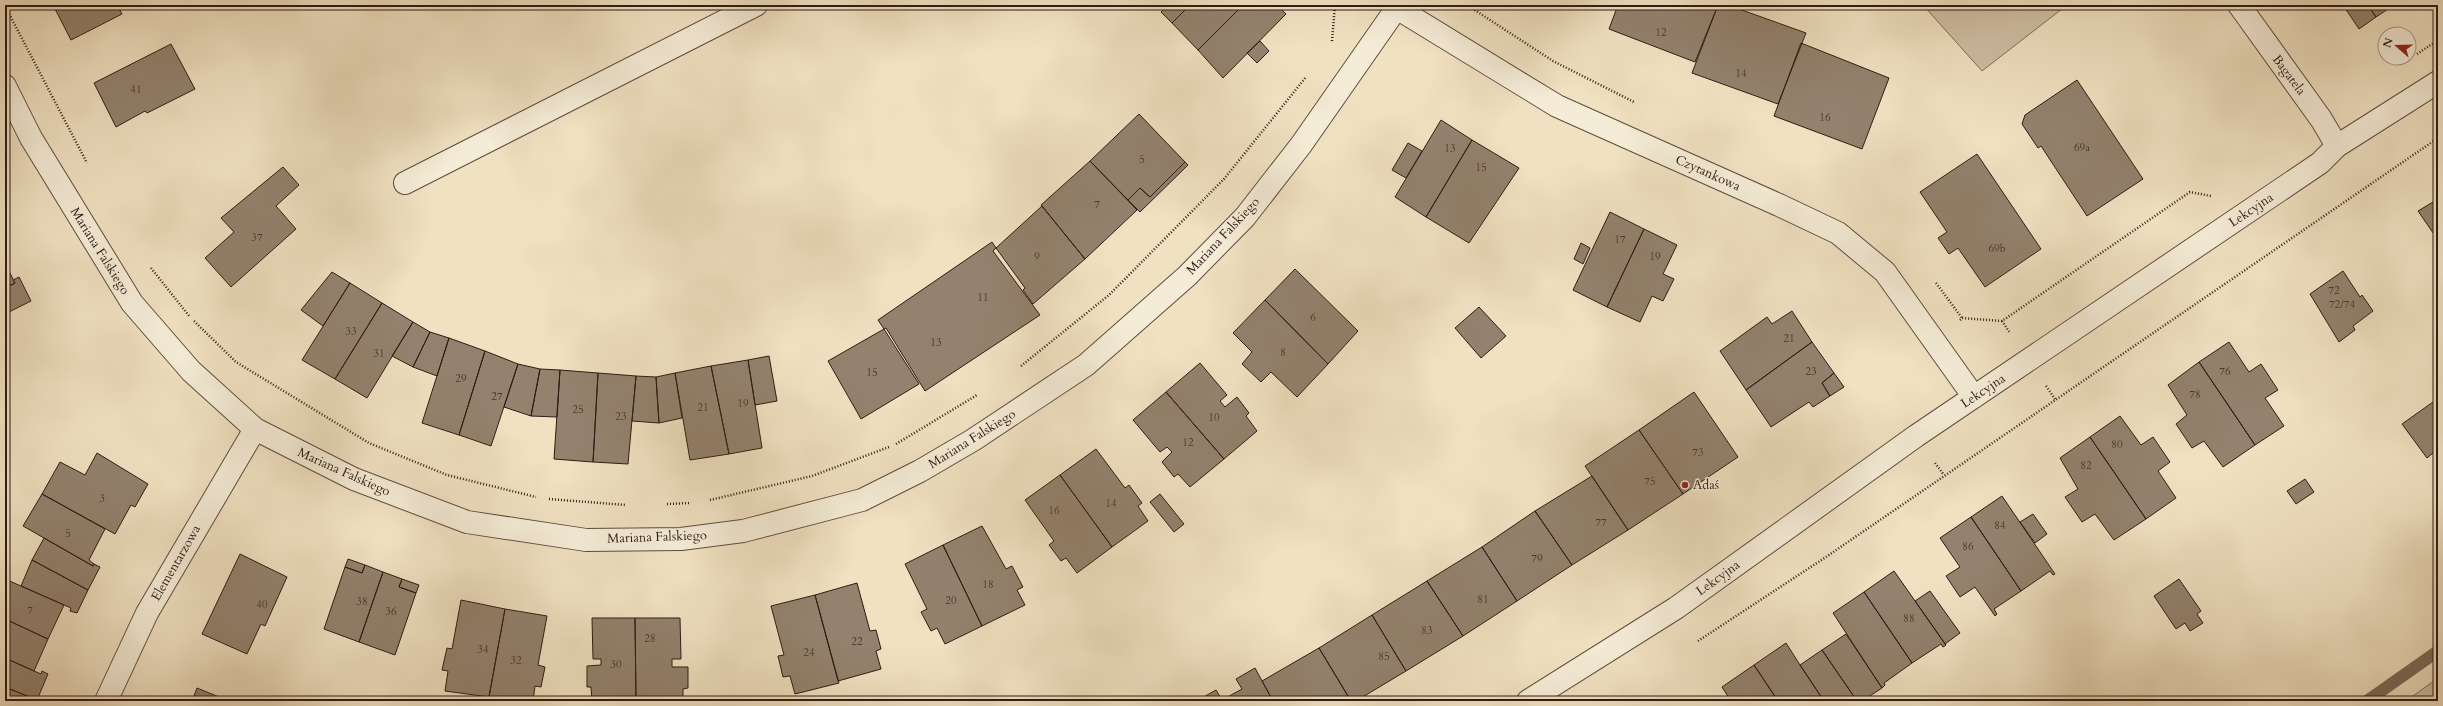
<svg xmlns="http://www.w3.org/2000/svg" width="2443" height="706" font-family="Cardo,serif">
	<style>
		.green { fill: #cfbfa4; stroke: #7f6d5c }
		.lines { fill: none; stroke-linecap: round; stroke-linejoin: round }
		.stream { stroke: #7b6a58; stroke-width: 12 }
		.building { fill: #93826e; stroke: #2f1b14 }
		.service-casing { stroke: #5f4c3f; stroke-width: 24 }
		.minor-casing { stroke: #5f4c3f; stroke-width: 24 }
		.path { stroke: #2f1b14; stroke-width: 2.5; stroke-dasharray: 1 2; stroke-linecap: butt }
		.service { stroke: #f5ecd7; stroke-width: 22 }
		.minor { stroke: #f5ecd7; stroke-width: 22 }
		.poi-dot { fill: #8f2418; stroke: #f5ecd7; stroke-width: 1.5 }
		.labels { text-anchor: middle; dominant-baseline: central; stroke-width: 3; stroke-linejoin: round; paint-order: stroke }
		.number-label { font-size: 11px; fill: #48352a }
		.street-label { font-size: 13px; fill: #2f1b14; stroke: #f5ecd7 }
		.poi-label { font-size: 13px; fill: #2f1b14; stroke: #f5ecd7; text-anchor: start }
	</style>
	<rect width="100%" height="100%" fill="#f0e1c1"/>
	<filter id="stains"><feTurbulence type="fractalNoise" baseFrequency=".005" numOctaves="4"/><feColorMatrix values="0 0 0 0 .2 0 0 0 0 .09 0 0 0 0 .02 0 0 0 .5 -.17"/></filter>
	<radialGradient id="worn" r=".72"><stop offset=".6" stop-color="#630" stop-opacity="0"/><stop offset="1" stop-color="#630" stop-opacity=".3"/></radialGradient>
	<path class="green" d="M1923 5H2067L1982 71Z
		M2438 678V701H2406Z"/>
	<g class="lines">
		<path class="stream" d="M2367 701 2438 651"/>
	</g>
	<path class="building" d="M53 5H117L122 14 71 40Z
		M1168 5H1190L1172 23 1161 12Z
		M1190 5H1243L1198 50 1172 23Z
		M1243 5H1277L1286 14 1223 78 1198 50Z
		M1618 5H1718L1695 62 1609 29Z
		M1718 5H1728L1806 33 1778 104 1692 73Z
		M2343 5H2368L2376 17 2359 29Z
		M2368 5H2394L2376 17Z
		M1260 41 1269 51 1257 63 1247 53Z
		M1801 43 1889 78 1862 149 1774 116Z
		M171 44 195 89 147 113 145 111 116 127 94 83Z
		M2077 80 2143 179 2087 216 2041 146 2038 148 2022 124 2025 115Z
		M1139 114 1185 162 1150 197 1140 188 1128 200 1090 161Z
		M1441 120 1472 140 1426 217 1395 197Z
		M1472 140 1519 168 1469 243 1426 217Z
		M1408 143 1422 151 1406 178 1392 170Z
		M1977 154 2041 249 1985 287 1958 248 1949 254 1938 238 1947 232 1920 192Z
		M1090 161 1137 210 1085 259 1041 205Z
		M1185 162 1188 165 1140 212 1128 200 1140 188 1150 197Z
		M283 167 299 185 276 206 296 229 231 287 205 258 234 232 221 218Z
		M2438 199V240L2418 211Z
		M1042 206 1085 259 1033 304 1023 290 1025 288 996 248Z
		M1610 212 1644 229 1607 307 1573 290Z
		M1644 229 1677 245 1663 274 1674 279 1663 301 1652 296 1640 322 1607 307Z
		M992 242 996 248 993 251 1040 315 925 391 886 328 884 329 878 320Z
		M1581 243 1590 248 1583 264 1574 259Z
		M5 263 15 283 5 288Z
		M1295 269 1358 331 1328 364 1265 300Z
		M2343 271 2360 297 2362 295 2373 311 2353 326 2355 330 2339 342 2310 294Z
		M332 272 350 283 323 326 301 310Z
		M19 277 31 301 5 314V288L15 283 13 280Z
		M350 283 382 303 335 379 302 360Z
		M1265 300 1328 364 1297 397 1271 372 1261 382 1242 364 1252 352 1233 333Z
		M382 303 413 322 367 398 335 379Z
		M1479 307 1506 336 1481 358 1455 328Z
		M1792 311 1812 342 1746 390 1720 351 1767 317 1772 324Z
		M413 322 430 332 413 367 392 356Z
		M884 329 919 384 861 419 828 361Z
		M430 332 449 338 437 376 413 367Z
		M449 338 485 351 459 435 422 423Z
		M1812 342 1834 373 1822 383 1830 396 1813 407 1809 402 1771 427 1746 390Z
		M2229 342 2249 372 2261 364 2278 390 2265 398 2284 426 2255 445 2199 362Z
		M485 351 518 364 491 446 459 435Z
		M769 356 777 401 755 405 748 360Z
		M748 360 762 448 729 454 711 366Z
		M2199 362 2255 445 2223 467 2204 441 2192 448 2176 424 2187 415 2168 385Z
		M1200 363 1227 395 1220 401 1225 407 1237 397 1249 413 1246 416 1257 431 1224 459 1166 392Z
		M518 364 540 369 531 416 504 407Z
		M711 366 729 454 690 460 675 373Z
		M540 369 560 370 557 417 531 416Z
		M560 370 598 373 593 462 554 459Z
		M598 373 636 376 628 464 593 462Z
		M675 373 682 418 659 423 656 377Z
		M1834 373 1844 387 1830 396 1822 383Z
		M636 376 656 377 659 423 632 421Z
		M1166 392 1224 459 1190 487 1178 474 1174 477 1162 462 1172 452 1167 447 1160 452 1133 420Z
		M1694 392 1738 457 1683 494 1639 430Z
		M2433 402 2438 410V449L2427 458 2402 424Z
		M2120 416 2141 445 2153 437 2170 462 2158 471 2176 498 2146 519 2090 437Z
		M1639 430 1683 494 1628 530 1585 466Z
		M2090 437 2146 519 2114 540 2095 514 2082 522 2065 497 2078 489 2060 458Z
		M1096 449 1125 488 1129 485 1142 503 1138 506 1148 521 1112 547 1060 475Z
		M97 453 148 484 135 507 131 505 115 534 42 494 60 462 85 475Z
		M1060 475 1112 547 1077 573 1066 558 1061 561 1049 545 1054 541 1025 500Z
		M1592 476 1628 530 1572 565 1535 511Z
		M2305 479 2314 492 2296 504 2287 491Z
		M42 494 105 529 89 560 94 564 93 566 23 526Z
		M1160 494 1184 524 1174 532 1150 502Z
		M2002 496 2055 574 2053 575 2050 571 2021 591 1971 517Z
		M1535 511 1572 565 1517 601 1482 547Z
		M2033 514 2047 534 2035 543 2020 522Z
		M1971 517 2021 591 1994 609 1997 614 1995 616 1975 587 1960 597 1946 576 1960 567 1940 538Z
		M982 526 1006 569 1012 566 1023 587 1017 590 1025 605 982 626 943 545Z
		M44 538 93 566 94 564 100 567 88 590 32 560Z
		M943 545 982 626 945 644 937 628 931 631 921 612 927 609 905 564Z
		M1482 547 1517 601 1463 636 1427 581Z
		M240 554 287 577 265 626 261 624 247 654 202 634Z
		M348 559 365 565 362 573 345 567Z
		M32 560 88 590 77 613 70 611 71 608 21 586Z
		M365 565 383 572 359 642 324 629 345 567 362 573Z
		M1894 571 1946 645 1943 647 1941 644 1912 663 1864 592Z
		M383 572 402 579 399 587 416 593 395 655 359 642Z
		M5 579 64 605 48 639 5 619Z
		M402 579 419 585 416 593 399 587Z
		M2179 579 2201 611 2197 614 2203 623 2190 631 2185 623 2176 629 2154 596Z
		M1427 581 1463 636 1406 671 1372 615Z
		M857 583 870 631 876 630 881 649 876 651 881 669 838 681 815 595Z
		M1930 591 1960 633 1945 644 1915 601Z
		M1864 592 1912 663 1884 683 1885 685 1882 688 1833 613Z
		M815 595 839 683 795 694 790 676 783 677 778 656 784 655 771 606Z
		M461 600 505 609 489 697 445 691 448 671 442 670 447 648 452 649Z
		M505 609 547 616 538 665 545 667 541 687 535 686 533 701H512L489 697Z
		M1372 615 1406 671 1356 701H1351L1319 648Z
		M592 618H635L636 701H592L591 687H587V666L601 665V659H593Z
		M635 618H680L681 659H672V667H688V688L683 689V701H636Z
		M5 619 48 639 34 671 5 658Z
		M1846 634 1882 688 1862 701H1857L1822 650Z
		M1786 643 1800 665 1824 701H1778L1754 665Z
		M1319 648 1351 701H1273L1262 681Z
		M1822 650 1857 701H1824L1800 665Z
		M5 658 41 674 42 671 48 674 37 700 5 687Z
		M1754 665 1778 701H1731L1722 687Z
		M1255 668 1273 701H1199L1196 696 1200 699 1216 690 1222 700 1242 689 1236 679Z
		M5 687 37 700V701H5Z
		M197 688 229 701H192Z"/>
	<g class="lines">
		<defs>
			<path id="service" d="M405 183 756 5"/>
			<path id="minor" d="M1392 5 1557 106 1779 205 1838 233 1885 272 1974 397
				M2239 5 2321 119 2337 146
				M5 86 31 138 132 303 191 371 255 429 354 479 467 522 586 540 681 539 743 531 862 500 920 471 973 440 1086 365 1187 276 1245 217 1301 145 1396 9
				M106 701 147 613 255 429
				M1528 701 1676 608 1916 436 2320 163 2337 146 2438 82"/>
		</defs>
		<use href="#service" class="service-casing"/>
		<use href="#minor" class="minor-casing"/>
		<path class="path" d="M1467 5 1553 61 1634 102
			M5 6 87 163
			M1332 41 1335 5
			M2417 54 2438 40
			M151 268 190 317
			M1936 283 1962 318
			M1960 320 1962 318 2002 321 2190 192 2211 196
			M194 321 236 362 369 443 447 475 536 497
			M2002 321 2010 333
			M1021 366 1109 295 1224 179 1306 77
			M2046 386 2055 399
			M896 444 977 395
			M1935 463 1944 475
			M549 499 626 505
			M710 500 812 476 889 447
			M667 504 691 503
			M1698 641 1826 557 2438 138"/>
		<use href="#service" class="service"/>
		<use href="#minor" class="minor"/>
	</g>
	<circle class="poi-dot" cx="1685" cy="485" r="4"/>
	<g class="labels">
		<g class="number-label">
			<text x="1661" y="32">12</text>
			<text x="1741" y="73">14</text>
			<text x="136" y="89">41</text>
			<text x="1825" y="117">16</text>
			<text x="2082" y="147">69a</text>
			<text x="1450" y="148">13</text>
			<text x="1142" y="159">5</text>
			<text x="1481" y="167">15</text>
			<text x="1097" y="204">7</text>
			<text x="257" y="237">37</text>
			<text x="1620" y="239">17</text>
			<text x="1997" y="248">69b</text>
			<text x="1037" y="256">9</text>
			<text x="1655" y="256">19</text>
			<text x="2334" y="290">72</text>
			<text x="983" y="297">11</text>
			<text x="2342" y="304">72/74</text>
			<text x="1313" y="317">6</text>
			<text x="351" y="331">33</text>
			<text x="1789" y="338">21</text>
			<text x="936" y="342">13</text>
			<text x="1283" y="352">8</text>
			<text x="379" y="353">31</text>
			<text x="1811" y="371">23</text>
			<text x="2225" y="371">76</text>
			<text x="872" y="372">15</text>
			<text x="461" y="378">29</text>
			<text x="2195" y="394">78</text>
			<text x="497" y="396">27</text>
			<text x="743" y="403">19</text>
			<text x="703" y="407">21</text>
			<text x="578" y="409">25</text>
			<text x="621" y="416">23</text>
			<text x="1214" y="417">10</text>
			<text x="1188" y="442">12</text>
			<text x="2117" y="444">80</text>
			<text x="1698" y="452">73</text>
			<text x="2086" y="465">82</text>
			<text x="1650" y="481">75</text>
			<text x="102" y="498">3</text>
			<text x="1111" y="503">14</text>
			<text x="1054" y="510">16</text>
			<text x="1601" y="522">77</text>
			<text x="2000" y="525">84</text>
			<text x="68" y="533">5</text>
			<text x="1968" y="546">86</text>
			<text x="1537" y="558">79</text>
			<text x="988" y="584">18</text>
			<text x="1483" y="599">81</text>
			<text x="951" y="600">20</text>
			<text x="362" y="601">38</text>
			<text x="262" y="604">40</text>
			<text x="30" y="610">7</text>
			<text x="391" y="611">36</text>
			<text x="1909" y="618">88</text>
			<text x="1427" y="630">83</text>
			<text x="650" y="638">28</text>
			<text x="857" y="641">22</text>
			<text x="483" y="649">34</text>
			<text x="809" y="652">24</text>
			<text x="1384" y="656">85</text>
			<text x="516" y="660">32</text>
			<text x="616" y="664">30</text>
		</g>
		<g class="street-label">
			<text transform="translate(2289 75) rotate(53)">Bagatela</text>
			<text transform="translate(1708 173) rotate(24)">Czytankowa</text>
			<text transform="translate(2251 210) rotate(-34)">Lekcyjna</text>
			<text transform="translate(1223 236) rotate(-47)">Mariana Falskiego</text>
			<text transform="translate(100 251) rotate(58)">Mariana Falskiego</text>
			<text transform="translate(1983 391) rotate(-34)">Lekcyjna</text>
			<text transform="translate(972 439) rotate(-32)">Mariana Falskiego</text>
			<text transform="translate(344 472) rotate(24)">Mariana Falskiego</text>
			<text transform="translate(657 537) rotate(-2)">Mariana Falskiego</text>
			<text transform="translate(176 563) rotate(-60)">Elementarzowa</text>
			<text transform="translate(1718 578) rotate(-36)">Lekcyjna</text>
		</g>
		<g class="poi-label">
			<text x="1693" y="485">Adaś</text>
		</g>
	</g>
	<rect width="2443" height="706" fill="none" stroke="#f0e1c1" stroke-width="20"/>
	<rect x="6" y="6" width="2431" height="694" fill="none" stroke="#2f1b14" stroke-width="2"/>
	<rect x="10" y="10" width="2423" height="686" fill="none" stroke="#2f1b14"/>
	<g transform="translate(2397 46) rotate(290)"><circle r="19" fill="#f5ecd7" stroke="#a69889"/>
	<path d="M0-3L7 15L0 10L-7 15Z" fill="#8f2418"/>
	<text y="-6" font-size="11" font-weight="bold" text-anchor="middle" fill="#2f1b14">N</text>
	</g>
	<rect width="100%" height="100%" filter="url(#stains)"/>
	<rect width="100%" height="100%" fill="url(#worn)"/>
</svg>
